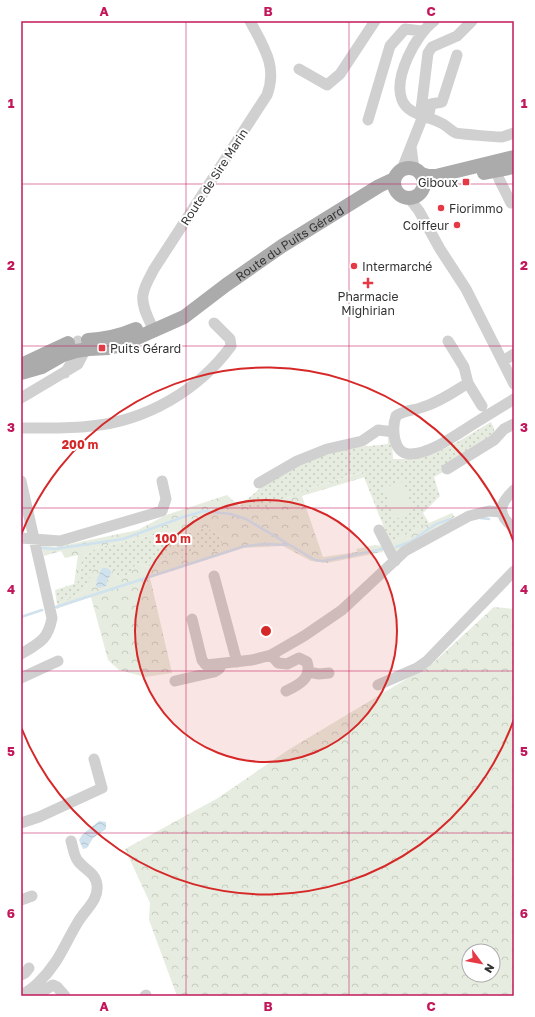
<svg xmlns="http://www.w3.org/2000/svg" width="535" height="1017" font-family="'Golos Text',sans-serif">
	<style>
		.grass { fill: url(#grass-dots) }
		.forest { fill: url(#forest-crowns); fill-rule: evenodd }
		.green { fill: #e6ecdf }
		.water { fill: url(#water-waves) }
		.lines { fill: none; stroke-linecap: round; stroke-linejoin: round }
		.stream { stroke: #cfe2ee; stroke-width: 2.5 }
		.minor { stroke: #d0d0d0; stroke-width: 11 }
		.major { stroke: #ababab; stroke-width: 14 }
		.grid { fill: none; stroke: #c2185b; stroke-width: 1; stroke-opacity: 0.55 }
		.ring { fill: none; stroke: #d62828; stroke-width: 2 }
		.poi-dot { fill: #e63946; stroke: #fff; stroke-width: 1.5 }
		.labels { text-anchor: middle; dominant-baseline: central; stroke-width: 4; stroke-linejoin: round; paint-order: stroke }
		.street-label { font-size: 12px; fill: #333; stroke: #fff }
		.poi-label { font-size: 12px; fill: #333; stroke: #fff; text-anchor: start }
		.centre { fill: #d62828; stroke: #fff; stroke-width: 2 }
		.ring-label { font-size: 12px; text-anchor: middle; font-weight: bold; fill: #d62828; stroke: #fff; stroke-width: 4; stroke-linejoin: round; paint-order: stroke }
		.neatline { fill: none; stroke: #c2185b; stroke-width: 1.5 }
		.grid-label { font-size: 13px; text-anchor: middle; font-weight: bold; fill: #c2185b }
	</style>
	<defs>
		<pattern id="grass-dots" width="8" height="8" patternUnits="userSpaceOnUse"><rect width="8" height="8" fill="#e6ecdf"/><path d="M2 2h.1M6 6h.1" fill="none" stroke="#c6cbc0" stroke-width="1.8" stroke-linecap="round"/></pattern>
		<pattern id="forest-crowns" width="20" height="18" patternUnits="userSpaceOnUse"><rect width="20" height="18" fill="#e6ecdf"/><path d="M2 6a3 3 0 1 1 6 0M12 15a3 3 0 1 1 6 0" fill="none" stroke="#c6cbc0"/></pattern>
		<pattern id="water-waves" width="16" height="10" patternUnits="userSpaceOnUse"><rect width="16" height="10" fill="#cfe2ee"/><path d="M0 5q4-4 8 0t8 0" fill="none" stroke="#b2c2cd"/></pattern>
	</defs>
	<rect width="100%" height="100%" fill="#fff"/>
	<path class="grass" d="M491 422 494 428V433L445 471 434 477 440 496 423 513 429 523 388 544 385 530 362 472 302 491 261 510 239 506 262 487 308 460 350 448 388 444V435L392 442 393 459C401 459 410 459 418 458 445 452 468 435 491 422Z
		M206 527 223 538 222 550 185 559 180 558 176 547 170 556 148 567 137 563 129 574 119 579 109 567 93 571 84 592 57 604 55 590 77 583 85 557 96 548 153 535 171 537Z"/>
	<path class="forest" d="M363 472 365 477 302 496 323 557 357 552 356 549 375 545 382 546 383 552 327 563 311 561 283 546 243 548 150 578 172 673 145 677 119 670 108 660 91 597 56 609 57 604 84 592 93 570 100 563 109 567 119 579 129 574 137 563 148 567 170 556V550L176 547 180 558 185 559 197 545 212 552 221 550 223 538 206 527 171 537 153 535 96 548 85 557 77 583 74 584 78 555 65 558 61 551 44 556 42 545 56 547 138 530 166 515 227 495 239 506 261 510 302 491Z
		M452 513 455 517 393 553 388 544 429 523Z
		M494 607 514 609V996H177L149 920 150 903 125 849 218 798 288 750 433 663ZM469 951H493V975H469Z"/>
	<path class="green" d="M403 481 413 512 395 519 384 488Z"/>
	<path class="water" d="M102 568H107L111 571C111 576 109 577 106 581L107 583 106 586 99 588 96 586 97 579Z
		M99 821 106 822V829L93 838 87 848 83 849 79 840 82 835Z"/>
	<g class="lines">
		<path class="stream" d="M480 518 489 519
			M396 547 410 542 436 524 451 519
			M42 548 55 549 123 539 183 517 204 511 231 514 246 519 315 560 323 561 383 549
			M56 607 245 546 265 544 288 545
			M21 617 42 610"/>
		<path class="minor" d="M434 21C416 34 393 78 402 100 408 115 428 116 441 123 446 125 451 131 456 133 459 134 498 137 502 137 506 136 510 134 514 133
			M299 69 327 85 340 74 375 21
			M428 118 431 104 442 102 457 55
			M368 120 390 46 405 29 422 31
			M411 147 414 169
			M492 165 495 167 499 179 511 203
			M402 169 423 116 421 110 428 53 432 47 457 36 472 21
			M409 198 419 211 440 249 466 289 514 384
			M154 331C150 321 141 307 143 295 144 286 150 277 154 269L267 95C278 66 263 46 250 21
			M448 341 464 367 468 383 482 406
			M503 361 514 354
			M468 383C454 392 439 402 423 407 413 411 404 410 396 416 393 424 393 431 395 440 397 447 400 453 409 454 431 455 461 431 480 420 491 413 503 406 514 399
			M21 398 78 364 83 354 78 341 72 362 65 373
			M21 428C44 428 68 429 91 426 146 421 199 390 231 346L230 339 214 323
			M447 469 494 440 504 429 514 424
			M21 481 52 618C48 640 39 643 21 654
			M259 483 297 461 327 449 362 441 378 430 394 432
			M514 490C499 504 496 514 514 528
			M379 530 395 561
			M21 538 60 541 162 511 166 499 162 481
			M214 576 237 662
			M192 619 202 660 206 665 252 660 271 655 304 636 342 610 405 551 469 516 489 511 501 512
			M271 655 278 663 287 664 299 658 307 662C312 678 299 685 286 691
			M308 672 319 674 329 673
			M21 678 58 661
			M175 681 214 672 219 669 222 664
			M378 685 417 668 427 661 514 571
			M21 823 39 817 102 788 94 759
			M21 900 32 896
			M21 975 25 973 29 968
			M21 995C28 992 33 988 38 983 59 963 64 945 78 922 85 910 99 900 97 885 95 872 85 870 78 861 74 857 73 847 71 841
			M35 996 53 985 57 987 65 996
			M145 996 146 995"/>
		<g class="major">
			<circle cx="409" cy="183" r="15"/>
			<path d="M484 173 514 167"/>
			<path d="M421 174 428 176H436L514 157"/>
			<path d="M88 340C105 339 120 336 136 329"/>
			<path d="M21 365 68 343"/>
			<path id="s1" d="M21 373 42 367 63 355 76 351 89 349 109 348 121 345 184 317 226 285 282 246 379 186 394 179"/>
		</g>
	</g>
	<path class="grid" d="M186 21V996M349 21V996M21 184H514M21 346H514M21 508H514M21 671H514M21 833H514"/>
	<circle cx="266" cy="631" r="131" fill="#d62828" fill-opacity=".12"/>
	<g class="ring">
		<circle cx="266" cy="631" r="131"/>
		<path d="M514 719A263 263 0 0 1 21 727M21 535A263 263 0 0 1 514 543"/>
	</g>
	<g class="poi-dot">
		<rect x="462" y="178" width="8" height="8" rx="2"/>
		<circle cx="441" cy="208" r="4"/>
		<circle cx="457" cy="225" r="4"/>
		<circle cx="354" cy="266" r="4"/>
		<path d="M366 277h4v4h4v4h-4v4h-4v-4h-4v-4h4z"/>
		<rect x="98" y="344" width="8" height="8" rx="2"/>
	</g>
	<g class="labels">
		<g class="street-label">
			<text transform="translate(214 177) rotate(-57)">Route de Sire Marin</text>
			<text stroke="none"><textPath href="#s1" startOffset="303">Route du Puits Gérard</textPath></text>
		</g>
		<g class="poi-label">
			<text x="458" y="182" text-anchor="end">Giboux</text>
			<text x="449" y="208">Fiorimmo</text>
			<text x="449" y="225" text-anchor="end">Coiffeur</text>
			<text x="362" y="266">Intermarché</text>
			<text x="368" y="296" text-anchor="middle">Pharmacie<tspan x="368" dy="14">Mighirian</tspan></text>
			<text x="110" y="348">Puits Gérard</text>
		</g>
	</g>
	<circle cx="266" cy="631" r="6" class="centre"/>
	<g class="ring-label">
		<text x="80" y="449">200 m</text>
		<text x="173" y="543">100 m</text>
	</g>
	<rect width="535" height="1017" fill="none" stroke="#ffffff" stroke-width="44"/>
	<g transform="translate(481 963) rotate(122)"><circle r="19" fill="#ffffff" stroke="#adadad"/>
	<path d="M0-3L7 15L0 10L-7 15Z" fill="#e63946"/>
	<text y="-6" font-size="11" font-weight="bold" text-anchor="middle" fill="#333333">N</text>
	</g>
	<rect x="22" y="22" width="491" height="973" class="neatline"/>
	<g class="grid-label">
		<text x="104" y="16">A</text>
		<text x="268" y="16">B</text>
		<text x="431" y="16">C</text>
		<text x="11" y="108">1</text>
		<text x="524" y="108">1</text>
		<text x="11" y="270">2</text>
		<text x="524" y="270">2</text>
		<text x="11" y="432">3</text>
		<text x="524" y="432">3</text>
		<text x="11" y="594">4</text>
		<text x="524" y="594">4</text>
		<text x="11" y="756">5</text>
		<text x="524" y="756">5</text>
		<text x="11" y="918">6</text>
		<text x="524" y="918">6</text>
		<text x="104" y="1011">A</text>
		<text x="268" y="1011">B</text>
		<text x="431" y="1011">C</text>
	</g>
</svg>
